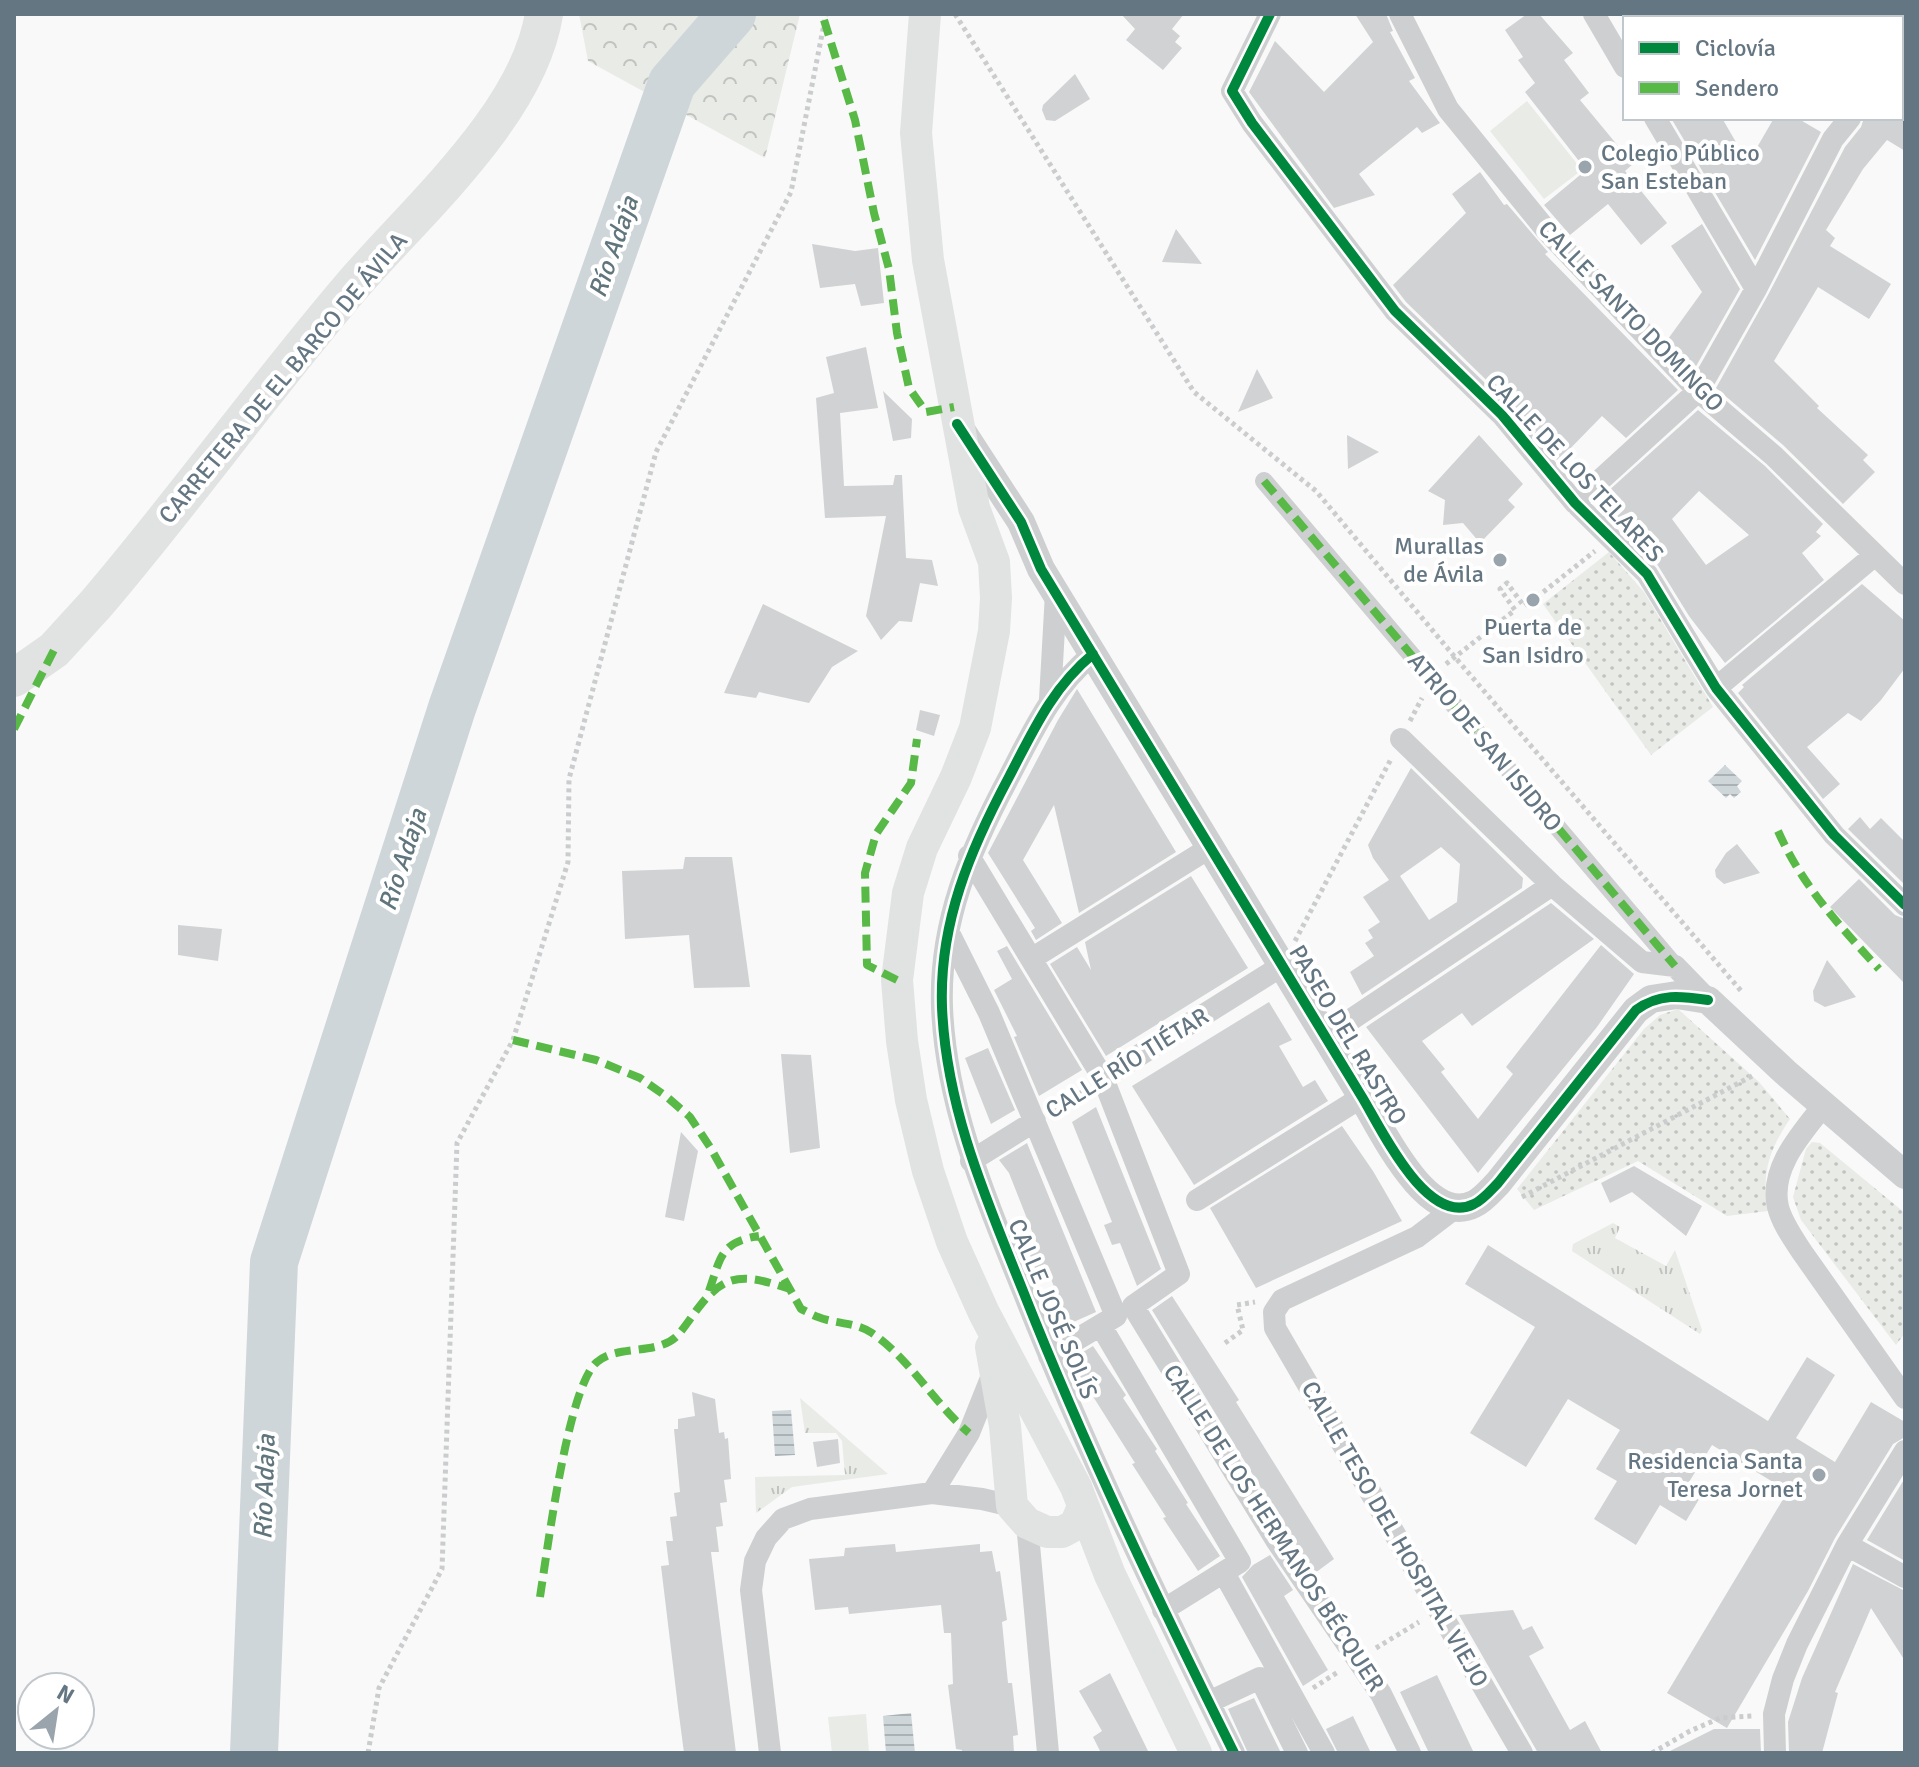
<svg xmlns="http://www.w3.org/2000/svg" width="1919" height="1767" font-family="Signika,sans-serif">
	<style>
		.grass { fill: url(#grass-tufts) }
		.forest { fill: url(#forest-crowns) }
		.park { fill: url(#park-dots) }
		.garden { fill: #e8ebe6 }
		.water { fill: url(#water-rules) }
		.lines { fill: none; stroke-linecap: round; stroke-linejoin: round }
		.river { stroke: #ced6d9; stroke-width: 48 }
		.building { fill: #d0d2d3; fill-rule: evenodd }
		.path { stroke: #cbcccd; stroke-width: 5; stroke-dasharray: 4 4; stroke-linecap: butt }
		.pedestrian { stroke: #cecfd0; stroke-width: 18 }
		.minor { stroke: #cecfd0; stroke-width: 22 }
		.tertiary { stroke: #cecfd0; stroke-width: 28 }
		.secondary { stroke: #e1e2e2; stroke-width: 32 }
		.trunk { stroke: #e1e2e2; stroke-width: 38 }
		.quiet { stroke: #58b947; stroke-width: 8; stroke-dasharray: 16 8; stroke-linecap: butt }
		.cycleway-casing { stroke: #fff; stroke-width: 15 }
		.cycleway { stroke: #00873e; stroke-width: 10 }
		.poi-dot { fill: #99a4ac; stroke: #fff; stroke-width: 3 }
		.labels { text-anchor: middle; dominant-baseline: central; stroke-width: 8; stroke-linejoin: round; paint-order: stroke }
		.poi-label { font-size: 24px; fill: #657683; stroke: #fff; text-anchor: end }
		.street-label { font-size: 24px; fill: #657683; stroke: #fff }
		.water-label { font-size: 26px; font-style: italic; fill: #60757c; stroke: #fff }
	</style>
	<defs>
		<pattern id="grass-tufts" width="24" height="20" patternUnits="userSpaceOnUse" patternTransform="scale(2)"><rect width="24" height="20" fill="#e8ebe6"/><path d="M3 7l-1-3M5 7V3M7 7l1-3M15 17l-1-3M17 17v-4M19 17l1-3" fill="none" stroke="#c0c3c0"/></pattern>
		<pattern id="forest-crowns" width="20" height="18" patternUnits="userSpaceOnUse" patternTransform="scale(2)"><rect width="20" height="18" fill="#e8ebe6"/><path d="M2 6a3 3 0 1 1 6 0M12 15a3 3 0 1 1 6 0" fill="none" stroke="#c0c3c0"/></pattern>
		<pattern id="park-dots" width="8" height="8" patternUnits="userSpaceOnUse" patternTransform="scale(2)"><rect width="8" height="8" fill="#e8ebe6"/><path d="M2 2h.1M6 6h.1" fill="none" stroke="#c0c3c0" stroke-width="1.8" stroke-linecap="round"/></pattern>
		<pattern id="water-rules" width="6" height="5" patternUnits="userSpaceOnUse" patternTransform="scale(2)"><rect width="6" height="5" fill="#ced6d9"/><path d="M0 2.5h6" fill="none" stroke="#abb2b5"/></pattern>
	</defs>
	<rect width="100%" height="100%" fill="#f9f9f9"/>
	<path class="grass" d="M1613 1223 1620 1227 1615 1238 1666 1266 1675 1250 1702 1330 1700 1334 1572 1251 1573 1244Z
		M800 1398 888 1474 792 1487 756 1513 755 1477 845 1475 842 1441 836 1433H805Z"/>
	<path class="forest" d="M579 14H800L765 158 588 61Z"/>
	<path class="park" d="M1609 552 1644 592 1713 707 1651 755 1543 604Z
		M1678 1009 1759 1082 1790 1119C1769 1150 1761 1174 1768 1211L1727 1216 1638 1161 1534 1210 1517 1189 1644 1029 1660 1015Z
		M1812 1142 1820 1143 1905 1213V1333L1896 1345 1801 1220 1793 1197 1806 1149Z"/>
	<path class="garden" d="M1527 101 1582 170 1544 199 1490 131Z
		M866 1714 869 1753H832L828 1717Z"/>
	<path class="water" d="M1725 765 1742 781 1737 786 1741 792 1734 798 1730 794 1726 798 1708 781Z
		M791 1410 795 1455 775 1456 772 1411Z
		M911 1713 915 1753H886L883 1716Z"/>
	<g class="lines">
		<path class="river" d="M254 1753 274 1262 452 708 672 83 732 14"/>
	</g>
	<path class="building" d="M1121 14H1184L1172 29 1180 36 1175 42 1182 48 1163 70 1126 40 1135 29Z
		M1355 14H1386L1393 31 1390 32 1415 78 1409 81 1440 123 1422 133 1417 127 1359 174 1375 195 1334 208 1249 92 1275 41 1324 92 1373 42Z
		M1527 14H1539L1573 53 1564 60 1589 93 1580 100 1633 164 1625 171 1667 223 1641 245 1608 204 1570 235 1544 205 1586 170 1525 92 1535 83 1518 60 1523 57 1505 30Z
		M1075 74 1090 99 1055 121 1046 120 1042 110 1043 105Z
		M1671 118H1722L1748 163 1774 118H1797L1821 132 1755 260Z
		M1864 118H1905V151L1887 140 1863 169 1826 230 1835 238 1830 246 1891 284 1869 319 1818 287 1774 361 1819 406 1817 408 1868 455 1863 460 1875 472 1843 504 1783 445 1716 388 1768 295 1845 147 1861 127Z
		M1480 172 1504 205 1507 204 1548 252 1545 254 1678 390 1626 438 1602 416 1558 461 1512 405 1406 302 1393 285 1466 213 1452 194Z
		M1702 224 1740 289 1695 368 1668 339 1702 292 1671 246Z
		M1176 229 1202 264 1162 262Z
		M812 244 855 251 878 248 884 303 861 306 855 284 820 288Z
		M866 347 878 408 840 413 844 486 893 485 895 475H902L906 558 932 560 938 586 920 583 912 622 899 621 881 640 866 616 886 516 825 518 816 398 834 393 826 357Z
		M1257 369 1273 398 1238 412Z
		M883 391 912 419 911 438 893 441Z
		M1698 410 1765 466 1823 524 1816 532 1821 536 1802 553 1824 580 1725 663 1689 616 1657 564 1596 502ZM1699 491 1749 535 1706 565 1672 519Z
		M1347 435 1379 452 1348 469Z
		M1479 435 1523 484 1508 500 1515 507 1480 543 1463 523 1443 525 1445 500 1428 491Z
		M1862 584 1905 621V668L1881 700 1861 721 1848 713 1807 747 1840 784 1823 799 1738 693 1744 687 1742 685Z
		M763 604 858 651 832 667 809 703 759 692 756 698 724 693Z
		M1077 689 1176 852 1079 913 1054 805 1023 860 1062 923 1036 940 1031 931 1035 928 988 853 1058 720Z
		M920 710 940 715 934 736 916 730Z
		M1411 768 1523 878 1522 888 1362 995 1350 972 1374 956 1365 943 1373 938 1368 930 1380 922 1363 897 1389 880 1373 858 1368 845ZM1441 847 1460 864 1457 902 1429 920 1400 876Z
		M1860 817 1870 829 1881 818 1905 842V885L1848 829Z
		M1737 844 1760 873 1724 884 1716 877 1715 870 1726 853Z
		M685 857H732L750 987 694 988 689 935 625 939 622 871 683 869Z
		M1191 876 1248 968 1106 1056 1050 964 1077 947 1091 970 1085 942Z
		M1859 879 1895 915 1905 919V984L1830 907Z
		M1551 903 1594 939 1472 1026 1462 1013 1422 1041 1445 1069 1441 1072 1478 1119 1513 1074 1506 1067 1601 945 1634 974 1597 1027 1478 1173 1366 1027Z
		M178 925 222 929 218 961 178 955Z
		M1007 946 1082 1070 1039 1096 1014 1037 1017 1036 994 990 1012 979 997 951Z
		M1827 960 1856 997 1825 1007 1814 1001 1813 991Z
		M1269 1002 1292 1040 1279 1046 1303 1087 1315 1080 1328 1101 1194 1185 1132 1086Z
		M988 1048 1015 1110 991 1124 965 1058Z
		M781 1054 811 1055 820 1148 790 1153Z
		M1096 1107 1161 1269 1137 1286 1120 1243 1112 1245 1104 1225 1112 1222 1072 1122Z
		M1342 1126 1373 1171 1402 1221 1256 1288 1210 1208Z
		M681 1132 698 1151 684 1221 665 1217Z
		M1027 1143 1096 1312 1069 1324 1045 1264 1035 1268 1027 1247 1037 1244 1009 1173 999 1160Z
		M1634 1166 1702 1206 1686 1236 1632 1192 1610 1203 1601 1183Z
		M1488 1245 1768 1421 1807 1357 1835 1375 1796 1438 1835 1462 1871 1402 1905 1422V1437L1893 1444 1835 1538 1808 1591 1727 1728 1667 1693 1788 1491 1712 1445 1689 1482 1704 1491 1686 1521 1660 1505 1636 1545 1594 1519 1617 1481 1596 1469 1620 1430 1568 1399 1526 1467 1470 1433 1535 1327 1465 1284Z
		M1172 1296 1239 1400 1236 1402 1334 1559 1315 1573 1288 1532 1152 1310Z
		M1093 1346 1126 1395 1123 1398 1157 1449 1155 1451 1188 1503 1186 1504 1220 1556 1198 1571 1163 1518 1166 1517 1132 1464 1135 1463 1070 1360Z
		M692 1392 715 1399 719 1433 724 1432 725 1439 728 1438 731 1479 724 1480 727 1502 720 1503 723 1526 716 1527 719 1552H711L736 1753H684L678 1707 661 1566 669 1565 666 1541H673L670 1517 677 1516 674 1493 680 1492 674 1429H678V1419L695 1416Z
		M838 1439 840 1463 817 1467 813 1442Z
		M1905 1478V1561L1867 1540Z
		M895 1544 896 1552 980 1544V1552L992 1551 996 1572 1000 1571 1007 1620 1002 1622 1008 1683H1012L1018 1735 1013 1736 1014 1753H962V1750L956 1749 948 1685 953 1684 951 1633H944L941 1605 849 1614 848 1607 815 1610 809 1559 844 1556 845 1548Z
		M1270 1555 1293 1590 1284 1596 1328 1670 1303 1686 1242 1577 1253 1565Z
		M1853 1564 1905 1591V1661L1871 1608 1835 1692 1838 1693 1822 1753H1789L1788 1722 1802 1678Z
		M1513 1610 1523 1630 1532 1626 1544 1648 1529 1656 1570 1730 1585 1721 1602 1753H1538L1459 1615Z
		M1110 1673 1149 1753H1101L1093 1737 1102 1731 1079 1691Z
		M1437 1675 1474 1753H1429L1400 1692Z
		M1254 1698 1281 1753H1248L1228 1709Z
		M1353 1716 1371 1753H1338L1326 1729Z
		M1714 1729H1760L1761 1753H1666Z"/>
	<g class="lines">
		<path class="path" d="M955 14 1194 392 1316 491 1454 656 1742 992
			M1537 597 1595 551
			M1446 664 1515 610 1500 589 1507 583 1524 606 1529 602
			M1410 721 1422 698
			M1295 941 1391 759
			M1053 1110 1085 1090
			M1522 1197 1754 1075
			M1225 1343 1243 1330 1237 1305 1255 1302
			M1376 1648 1419 1622
			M1313 1688 1338 1672
			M368 1753 379 1688 442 1569 457 1143 513 1040 568 862 569 779 656 452 791 192 826 14
			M1652 1753 1690 1731 1720 1718 1753 1716"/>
		<path class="pedestrian" d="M1264 481 1675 966"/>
		<path class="minor" d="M1270 14 1232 91 1252 123 1395 311 1502 415 1575 503 1647 574 1716 688 1834 835 1905 905
			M1400 14 1448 109 1547 231 1698 391 1774 456 1905 584
			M1594 14 1625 67
			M1893 14 1897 18
			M1901 58 1905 53
			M1655 118 1756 289
			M1575 503 1698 391 1756 289 1833 139 1850 118
			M1093 654C1052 688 1033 731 1009 777 970 850 939 923 942 1007 946 1108 986 1199 1023 1291 1085 1448 1159 1602 1234 1753
			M1716 688 1875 555
			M1050 699 1056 593
			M1401 739 1552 885 1642 962 1675 966 1708 1000
			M969 856 1103 1078 1179 1274 1133 1306 1276 1540 1381 1694 1410 1753
			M949 933 989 1013 1116 1316 1049 1356
			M1031 959 1211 847
			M1325 1037 1552 885
			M1103 1078 1283 965
			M1824 1105C1802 1133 1769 1168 1778 1207 1782 1223 1793 1238 1802 1252L1905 1398
			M971 1161 1035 1121
			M1197 1200 1362 1097
			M1455 1208 1417 1237 1282 1300 1274 1312 1275 1328 1522 1753
			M1101 1326 1240 1562 1163 1610
			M932 1493 969 1433 993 1373
			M1027 1523 1048 1753
			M1847 1545 1905 1577
			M1224 1573 1324 1753
			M1209 1702 1260 1678 1297 1753
			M770 1753 751 1590 755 1561 766 1538 783 1519 810 1509 932 1493 982 1499 1012 1506
			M1775 1753 1774 1714 1783 1679 1797 1644 1847 1545 1905 1451"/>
		<path class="tertiary" d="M962 431 1021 522 1041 569 1362 1097C1381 1128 1427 1228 1474 1204 1483 1200 1491 1190 1498 1183L1636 1010 1651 999 1677 995 1708 1000 1785 1072 1905 1175"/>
		<path class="secondary" d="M925 14 916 133 928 260 974 508 994 562 996 598 994 631 975 728 956 777 922 848 908 893 897 980 902 1041 911 1100 928 1171 952 1242 984 1313 1076 1487 1110 1575 1196 1753
			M991 1347 1005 1426 1012 1506 1027 1523 1047 1532H1062L1075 1525 1083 1507"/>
		<path class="trunk" d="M14 678 54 650 96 604C184 501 263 390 351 287 415 212 528 115 544 14"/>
		<path class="quiet" d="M824 20 855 120 874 213 889 269 897 333 909 388 926 412 954 407
			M1264 481 1675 966
			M14 729 54 650
			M1778 831C1803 887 1839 925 1879 969
			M897 980 867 965 865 873 876 834 911 783 917 739
			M513 1040 596 1060 640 1078 667 1097 690 1117 710 1147 801 1309C806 1311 812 1315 818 1317 835 1324 856 1322 872 1333 908 1357 935 1404 969 1433
			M709 1291C721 1257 720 1242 759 1236
			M540 1597C547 1553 568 1385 597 1362 618 1344 656 1356 677 1336 685 1327 692 1316 699 1307 728 1269 749 1276 790 1289"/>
		<defs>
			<path id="cycleway" d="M1270 14 1232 91 1252 123 1395 311 1502 415 1575 503 1647 574 1716 688 1834 835 1905 905
				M957 424 1021 522 1041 569 1362 1097C1381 1128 1427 1228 1474 1204 1483 1200 1491 1190 1498 1183L1636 1010C1659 993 1681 996 1708 1000
				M1093 654C1052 688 1033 731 1009 777 970 850 939 923 942 1007 946 1108 986 1199 1023 1291 1085 1448 1159 1602 1234 1753"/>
		</defs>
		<use href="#cycleway" class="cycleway-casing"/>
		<use href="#cycleway" class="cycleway"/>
	</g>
	<g class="poi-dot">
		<circle cx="1585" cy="167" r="8"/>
		<circle cx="1500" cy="560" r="8"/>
		<circle cx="1533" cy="600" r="8"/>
		<circle cx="1819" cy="1475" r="8"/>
	</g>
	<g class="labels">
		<g class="poi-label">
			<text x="1601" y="153" text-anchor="start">Colegio Público<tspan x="1601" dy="28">San Esteban</tspan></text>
			<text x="1484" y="546">Murallas<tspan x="1484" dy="28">de Ávila</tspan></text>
			<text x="1533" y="627" text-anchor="middle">Puerta de<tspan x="1533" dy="28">San Isidro</tspan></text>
			<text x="1803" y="1461">Residencia Santa<tspan x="1803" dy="28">Teresa Jornet</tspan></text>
		</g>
		<g class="street-label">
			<text transform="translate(1631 316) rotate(46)">CALLE SANTO DOMINGO</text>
			<text transform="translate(283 378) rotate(-50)">CARRETERA DE EL BARCO DE ÁVILA</text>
			<text transform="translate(1575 468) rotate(47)">CALLE DE LOS TELARES</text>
			<text transform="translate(1485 742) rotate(50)">ATRIO DE SAN ISIDRO</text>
			<text transform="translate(1348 1035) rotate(59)">PASEO DEL RASTRO</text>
			<text transform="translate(1127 1063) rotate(-32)">CALLE RÍO TIÉTAR</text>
			<text transform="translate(1053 1309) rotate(67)">CALLE JOSÉ SOLÍS</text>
			<text transform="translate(1274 1528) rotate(57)">CALLE DE LOS HERMANOS BÉCQUER</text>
			<text transform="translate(1395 1534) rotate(60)">CALLE TESO DEL HOSPITAL VIEJO</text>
		</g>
		<g class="water-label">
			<text transform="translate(614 247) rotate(-71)">Río Adaja</text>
			<text transform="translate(403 860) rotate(-72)">Río Adaja</text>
			<text transform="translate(265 1487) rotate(-88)">Río Adaja</text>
		</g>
	</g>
	<rect width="1919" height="1767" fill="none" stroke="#657683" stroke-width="32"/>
	<rect x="1623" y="16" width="280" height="104" fill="#ffffff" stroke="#c1c8cd" stroke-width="2"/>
	<rect x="1639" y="42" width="40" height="12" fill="#00873e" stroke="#c1c8cd" stroke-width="2"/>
	<text x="1695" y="56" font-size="24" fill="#657683">Ciclovía</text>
	<rect x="1639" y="82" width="40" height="12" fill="#58b947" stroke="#c1c8cd" stroke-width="2"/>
	<text x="1695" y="96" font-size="24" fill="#657683">Sendero</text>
	<g transform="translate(56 1711) rotate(30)"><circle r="38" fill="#ffffff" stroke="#c1c8cd" stroke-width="2"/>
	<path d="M0-6L14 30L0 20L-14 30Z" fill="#99a4ac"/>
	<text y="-12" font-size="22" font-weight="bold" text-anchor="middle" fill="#657683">N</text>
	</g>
</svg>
